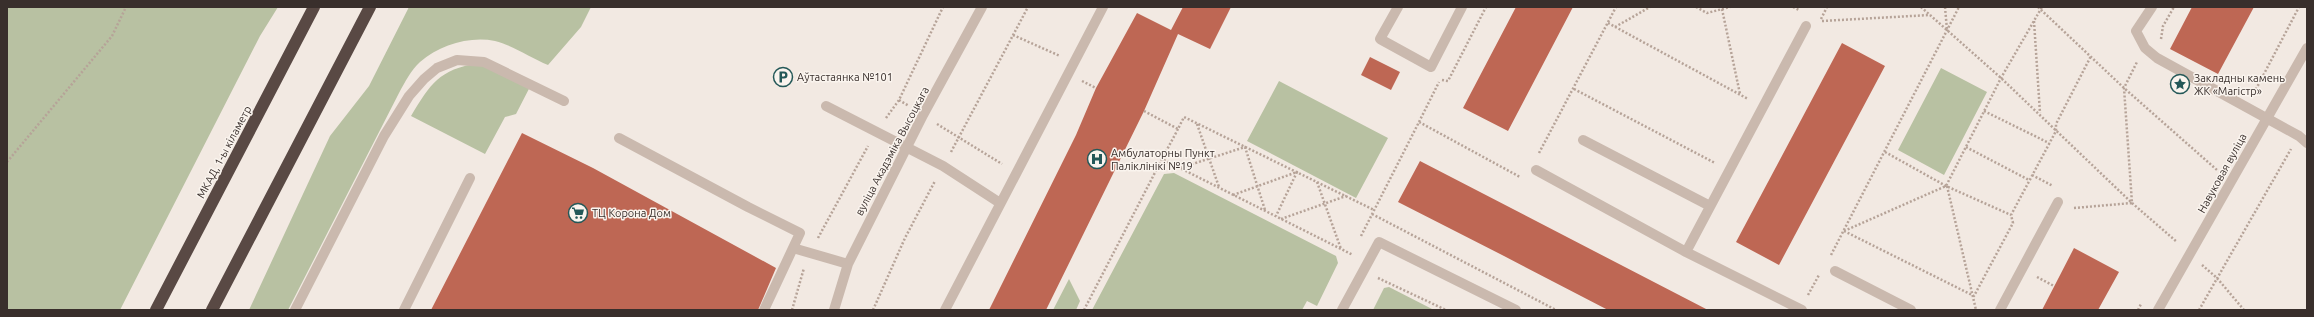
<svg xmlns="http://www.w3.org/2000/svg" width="2314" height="317" font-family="Ubuntu,sans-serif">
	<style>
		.green { fill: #b8c1a2 }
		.building { fill: #be6754 }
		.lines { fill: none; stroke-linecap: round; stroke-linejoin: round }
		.path { stroke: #b6a398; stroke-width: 2.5; stroke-dasharray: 2 2; stroke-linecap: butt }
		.minor { stroke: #cab9ae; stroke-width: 10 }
		.highway { stroke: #594944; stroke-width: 12 }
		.labels { text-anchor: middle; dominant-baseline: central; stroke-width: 3; stroke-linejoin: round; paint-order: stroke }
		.poi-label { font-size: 11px; fill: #392f2c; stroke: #faf4ee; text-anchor: start }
		.street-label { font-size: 11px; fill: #392f2c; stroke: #faf4ee }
	</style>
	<rect width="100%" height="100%" fill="#f2e9e2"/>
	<path class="green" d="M7 7H278L260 36 120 310H7Z
		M409 7H591L581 27 548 65C531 58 512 45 495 41 469 36 440 45 420 62 411 70 405 82 399 93L288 310H249L330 136 369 86Z
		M478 63 533 81 516 114 505 117 485 154 411 116C431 83 439 70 478 63Z
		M1941 68 1987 92 1944 175 1898 150Z
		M1279 81 1388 138 1356 198 1247 141Z
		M1174 173 1336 256 1338 263 1317 306 1307 301 1302 310H1092L1164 174Z
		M1069 279 1080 301 1076 310H1053Z
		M1389 287 1434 310H1373L1384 288Z"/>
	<path class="building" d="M1183 7H1231L1210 49 1178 34 1144 111 1046 310H989L1076 135 1096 88 1137 13 1171 30Z
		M1516 7H1573L1508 131 1463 108Z
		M2192 7H2254L2218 74 2170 49Z
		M1842 43 1885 66 1779 265 1736 242Z
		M1370 57 1400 72 1391 90 1361 75Z
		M522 133 593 168 776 268 758 310H431Z
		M1420 161 1708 310H1608L1504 256 1398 202Z
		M2074 248 2119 272 2098 310H2042Z"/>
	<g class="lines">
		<path class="path" d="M1696 7 1707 13 1730 7
			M1793 7 1799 10
			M1921 7 2001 78 2132 203 2177 242
			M1945 7 1947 30
			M2038 7 2124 88 2217 170
			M1722 9 1740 94
			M1821 19 1827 7
			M1822 21 1930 15
			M2034 21 2040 113
			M1608 23 1748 99
			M1615 27 1650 7
			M1013 35 1060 56
			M2161 39 2163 26 2174 7
			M1442 80 1448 81 1486 7
			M1082 81 1096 88
			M1574 89 1715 163
			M2254 93 2299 7
			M899 100 909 106
			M1144 111 1178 129 1184 117 1374 210
			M1984 111 2049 143
			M886 118 899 100 943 7
			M1419 122 1439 82
			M937 124 1002 164
			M1197 124 1219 187
			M1178 129 1162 159 1353 255
			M1966 147 2029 180
			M951 152 1028 7
			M1885 152 1946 186 2011 215
			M1539 153 1616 7
			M7 162 112 36 126 7
			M1180 168 1245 147 1265 210
			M2032 175 2053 186
			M1317 182 1341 249
			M1947 186 1976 310
			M1233 195 1297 172 1276 216
			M2074 208 2132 203 2124 88 2137 62
			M1372 214 1556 310
			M1281 219 1346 196
			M1844 231 1974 296 2013 223 2011 215 2056 131V124L2091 56
			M1844 231 1946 186 2001 78 2042 7
			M1361 236 1419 122 1520 177
			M818 238 868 146
			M1831 255 1959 7
			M2202 265 2217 278 2244 310
			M2037 277 2054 286
			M1378 278 1446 310
			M1808 295 1819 275
			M792 310 804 268
			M873 310 905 238 935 181
			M1084 310 1162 159
			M2138 310 2141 304
			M2199 310 2291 149"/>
		<path class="minor" d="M1398 7 1380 39 1431 67 1462 7
			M2152 7 2136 31 2145 48 2157 58 2299 136 2307 143
			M826 106 943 166 1000 203
			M619 138 748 207 800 233 764 310
			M1583 140 1710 206
			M1536 170 1686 252 1802 310
			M793 248 848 264
			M1686 252 1806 26
			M1835 271 1911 310
			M295 310 384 136 409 96 424 79 437 68 457 60 484 62 564 101
			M404 310 470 178
			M834 310 848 264 923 115 982 7
			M945 310 1103 7
			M1342 310 1379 242 1516 310
			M2000 310 2058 202
			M2158 310 2307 48"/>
		<path class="highway" d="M156 310 314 7
			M212 310 370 7"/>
	</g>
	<defs>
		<symbol id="parking-ring" viewBox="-11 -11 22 22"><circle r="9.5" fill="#faf4ee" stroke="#245858" stroke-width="1.5"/><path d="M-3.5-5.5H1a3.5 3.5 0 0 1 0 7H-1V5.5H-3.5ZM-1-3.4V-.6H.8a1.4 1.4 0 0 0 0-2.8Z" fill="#245858"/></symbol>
		<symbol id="sight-ring" viewBox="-11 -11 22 22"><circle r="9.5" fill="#faf4ee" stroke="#245858" stroke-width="1.5"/><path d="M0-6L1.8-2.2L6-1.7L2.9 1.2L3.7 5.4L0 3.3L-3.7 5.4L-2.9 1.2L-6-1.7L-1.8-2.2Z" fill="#245858"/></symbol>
		<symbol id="hospital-ring" viewBox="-11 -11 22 22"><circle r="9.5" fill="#faf4ee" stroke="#245858" stroke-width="1.5"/><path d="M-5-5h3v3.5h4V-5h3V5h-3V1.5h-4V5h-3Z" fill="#245858"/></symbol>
		<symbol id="supermarket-ring" viewBox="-11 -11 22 22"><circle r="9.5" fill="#faf4ee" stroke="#245858" stroke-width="1.5"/><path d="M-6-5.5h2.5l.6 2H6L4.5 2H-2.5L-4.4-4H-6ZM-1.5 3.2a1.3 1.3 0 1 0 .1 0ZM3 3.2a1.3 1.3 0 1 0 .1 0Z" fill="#245858"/></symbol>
	</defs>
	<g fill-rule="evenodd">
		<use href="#parking-ring" x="772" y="66" width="22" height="22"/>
		<use href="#sight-ring" x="2169" y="73" width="22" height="22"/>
		<use href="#hospital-ring" x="1086" y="148" width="22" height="22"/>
		<use href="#supermarket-ring" x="567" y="202" width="22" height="22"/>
	</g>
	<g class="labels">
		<g class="poi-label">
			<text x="797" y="77">Аўтастаянка №101</text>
			<text x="2194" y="78">Закладны камень<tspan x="2194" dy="13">ЖК «Магістр»</tspan></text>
			<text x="1111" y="153">Амбулаторны Пункт<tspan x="1111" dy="13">Паліклінікі №19</tspan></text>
			<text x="592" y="213">ТЦ Корона Дом</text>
		</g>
		<g class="street-label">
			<text transform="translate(892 151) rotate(-62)">вуліца Акадэміка Высоцкага</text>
			<text transform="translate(224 152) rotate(-62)">МКАД, 1-ы кіламетр</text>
			<text transform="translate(2222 173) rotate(-61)">Навуковая вуліца</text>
		</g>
	</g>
	<rect width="2314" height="317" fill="none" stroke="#392f2c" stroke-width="16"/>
</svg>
